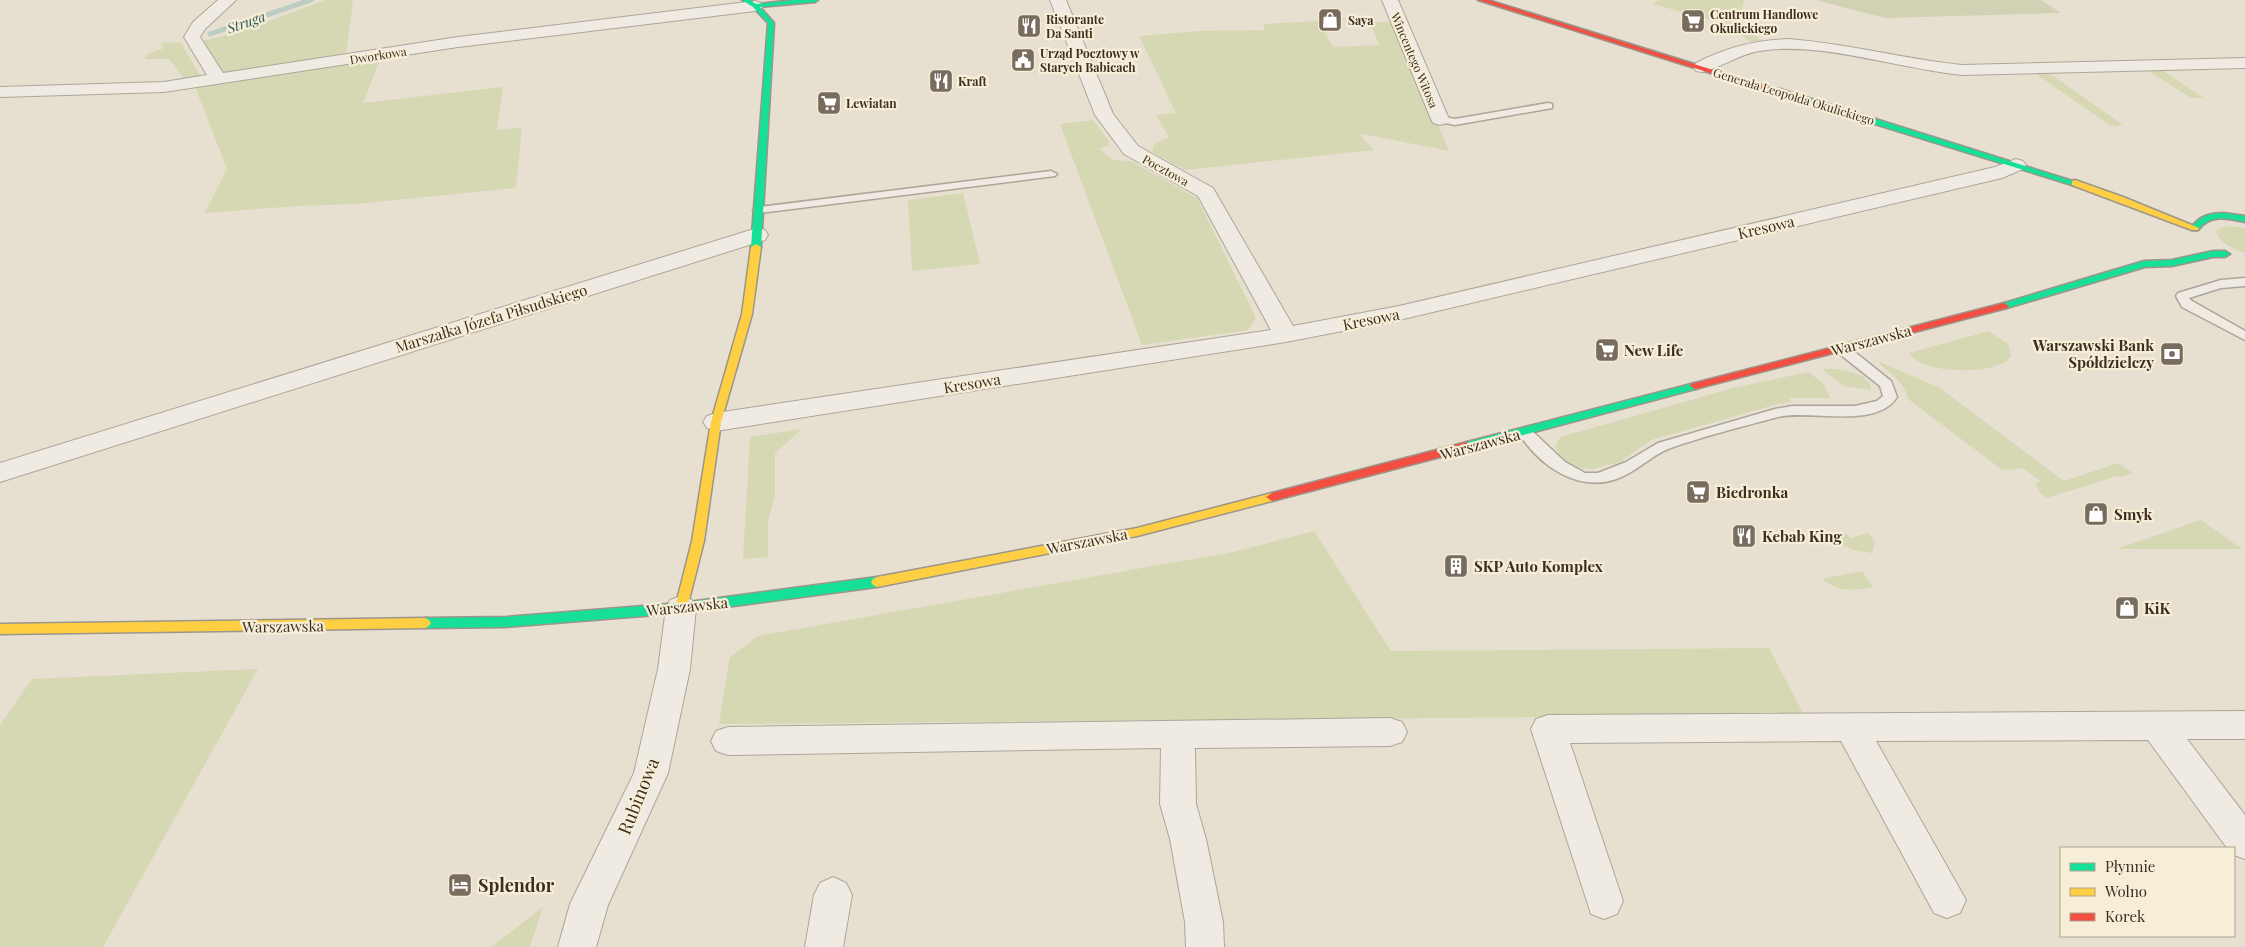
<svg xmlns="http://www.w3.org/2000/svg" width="2245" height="947" font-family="'Playfair Display',serif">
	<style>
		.green { fill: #d6d7b3 }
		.cemetery { fill: #d1d1b3 }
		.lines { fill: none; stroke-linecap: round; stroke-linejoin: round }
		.stream { stroke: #bcccc2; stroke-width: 5 }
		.lane-casing { stroke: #ada599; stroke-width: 3 }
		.street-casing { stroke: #ada599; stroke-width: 2 }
		.fast-casing { stroke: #9c958a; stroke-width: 3 }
		.slow-casing { stroke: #9c958a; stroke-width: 3 }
		.jam-casing { stroke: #9c958a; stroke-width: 3 }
		.lane { fill: #efebe3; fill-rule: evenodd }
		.street { fill: #efebe3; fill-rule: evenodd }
		.fast { fill: #16e098; fill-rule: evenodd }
		.slow { fill: #ffcf43; fill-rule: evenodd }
		.jam { fill: #f24e42; fill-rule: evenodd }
		.labels { text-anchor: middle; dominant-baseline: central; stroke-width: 4.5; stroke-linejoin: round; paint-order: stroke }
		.far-poi-label { font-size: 12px; font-weight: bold; fill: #3d2e20; stroke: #f7eed8; text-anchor: start }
		.far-street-label { font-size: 12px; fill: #3d2e20; stroke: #f7eed8 }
		.far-water-label { font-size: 14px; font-style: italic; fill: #2f5d5a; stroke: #f7eed8 }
		.street-label { font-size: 15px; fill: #3d2e20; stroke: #f7eed8 }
		.poi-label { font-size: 15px; font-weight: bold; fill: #3d2e20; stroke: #f7eed8; text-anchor: start }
		.near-street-label { font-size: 18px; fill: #3d2e20; stroke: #f7eed8 }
		.near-poi-label { font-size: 18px; font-weight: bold; fill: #3d2e20; stroke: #f7eed8; text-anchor: start }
	</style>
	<rect width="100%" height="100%" fill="#e7e0d1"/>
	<path class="green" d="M325 0H353L346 54 220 74 199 42 245 30Z
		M1659 0H1744L1738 25 1763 41 1752 43 1725 24 1653 4Z
		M1318 21 1333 47 1379 45 1370 22H1395L1449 151 1358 133 1374 150 1185 170 1152 152 1154 144 1169 137 1156 115 1176 113 1139 36 1198 31 1265 30 1263 24Z
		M161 42 181 43 201 77 185 80 169 59H144L148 54 164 48Z
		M381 57 363 103 503 87 497 130 522 127 516 188 356 204 298 206 205 213 227 169 195 87Z
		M2162 70 2204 98H2191L2149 71Z
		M2049 73 2123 125 2111 126 2036 74Z
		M1093 120 1109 141V145L1099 149 1113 160 1131 161 1197 198 1256 318 1248 330 1142 345 1060 124Z
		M963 193 980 264 912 271 908 200Z
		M2226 226 2245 228V253C2234 249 2220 244 2216 232L2218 229Z
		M1989 331 2008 344 2011 356C1999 377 1919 374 1909 353Z
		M1880 362 1940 388 2064 481 2118 463 2133 473 2119 477 2117 476 2047 498 2039 492 2036 483 2040 481 2023 468 2011 470 2001 469 1908 399C1905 383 1890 373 1879 363Z
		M1822 369C1835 368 1871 371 1871 390L1843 386Z
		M1808 372 1824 384 1830 398H1789L1791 402 1778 404 1651 440 1620 462 1593 469 1576 468 1563 461 1556 449V444L1561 437 1733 388Z
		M802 429 775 453V496L768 521V557L743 559 750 437Z
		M2201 520 2242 549H2116Z
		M1314 531 1391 651 1769 648 1804 715 719 724 730 657 758 636 1233 552Z
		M1845 533 1851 538 1869 533 1875 542 1872 553 1854 550 1829 538Z
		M1857 572H1863L1873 587C1855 591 1837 592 1822 579Z
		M258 669 103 947H0V725L32 679Z
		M543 907 530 947H491Z"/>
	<path class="cemetery" d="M1816 0H2041L2061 13 1885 18Z"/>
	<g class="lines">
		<path class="stream" d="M210 34 311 0"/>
		<defs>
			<path id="lane" d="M1548 103 1552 104V108L1455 125 1436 121 1435 119 1440 116 1455 119Z
				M1051 171 1057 174 1055 176 759 213 753 210 759 207Z
				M2245 278V286L2221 288 2189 298 2192 301 2245 331V340L2182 307 2176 296 2178 293 2221 280Z
				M1841 344 1846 345 1891 381 1897 397C1876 430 1811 409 1778 417 1741 427 1704 436 1668 449 1651 456 1637 471 1619 478 1579 494 1539 466 1518 432L1520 429H1530L1565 462 1585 473H1598L1626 462 1658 443 1775 409 1792 406H1855L1877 401 1883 396 1880 386 1836 351 1834 348 1836 345Z"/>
			<path id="street" d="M218 0H236L205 29 200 37 223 73 458 37 755 1 761 3 763 6 761 9 755 11 458 47 164 92 0 97V87L164 82 207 75 184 37 193 22Z
				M1050 0H1066L1113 114 1138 146 1213 188 1293 326 1399 306 1995 167 2016 159 2023 161 2026 165 2023 169 2002 178 1399 320 1286 342 716 431 707 428 703 422 707 416 716 413 1271 330 1198 196 1124 154 1095 115Z
				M1382 0H1398L1449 119 1447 123 1440 125 1433 123 1431 119Z
				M1788 39C1846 43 1903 59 1962 65L2245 58V68L1962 75C1899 69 1821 41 1759 51 1738 55 1722 67 1702 72L1696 71 1693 67 1696 63C1728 47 1752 41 1788 39Z
				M757 228 765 230 768 235 765 240 0 482V463Z
				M681 596 692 600 696 608 690 669 668 773 608 905 596 947H558L570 904 634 773 658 669 666 608 670 600Z
				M2245 711V739H2187L2245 815V859L2234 855V848H2227L2148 740 1876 741 1966 900 1960 913 1947 918 1934 913 1841 741 1570 743 1623 901 1617 914 1604 919 1591 914 1531 729 1536 719 1548 715Z
				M1390 718 1402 722 1407 732 1402 742 1390 746 1195 748 1196 804 1206 839 1223 922 1224 947H1186L1185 922 1170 839 1160 804 1161 748 728 755 716 751 711 741 716 731 728 727Z
				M833 877 846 883 852 895 843 947H805L814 895 820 883Z"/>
			<path id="fast" d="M742 0H750L756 4 795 0H818L815 2 760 7 774 23 761 247 756 250 751 247 768 23 753 7Z
				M1774 89H1780L2079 183 2075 186 2072 185 1774 93Z
				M2224 213 2245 216V222C2227 218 2210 214 2198 230H2192L2191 228C2199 216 2210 213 2224 213Z
				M2213 251H2225L2230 254 2225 257H2213L2172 266 2145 267 2007 308H2001L1999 306 2001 304 2144 261 2172 260Z
				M1695 383 1699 384 1700 386 1699 388 1467 450 1462 446 1467 442Z
				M877 577 881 579 883 582 881 585 877 587 681 613 506 627 425 628 421 626 419 623 421 620 425 618 506 617 681 603Z"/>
			<path id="slow" d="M2075 180 2123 197 2199 228 2198 230H2192L2072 185V181Z
				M756 244 761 247 752 314 721 422 704 541 687 608 685 611H677L675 608 692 541 711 422 742 314 751 247Z
				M1272 493 1276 494 1278 497 1276 500 1137 536 877 587 873 585 871 582 873 579 877 577 1137 528Z
				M425 618 429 620 431 623 429 626 425 628 0 634V624Z"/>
			<path id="jam" d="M1478 0H1488L1781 91 1774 93Z
				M2004 303 2009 306 2007 308 1695 389 1690 386 1691 384Z
				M1467 442 1472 446 1471 449 1272 501 1266 497 1272 493Z"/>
		</defs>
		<use href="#lane" class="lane-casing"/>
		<use href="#street" class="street-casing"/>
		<use href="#fast" class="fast-casing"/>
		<use href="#slow" class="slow-casing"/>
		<use href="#jam" class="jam-casing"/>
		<use href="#lane" class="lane"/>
		<use href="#street" class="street"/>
		<use href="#fast" class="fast"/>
		<use href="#slow" class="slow"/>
		<use href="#jam" class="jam"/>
	</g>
	<defs>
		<symbol id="shop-square" viewBox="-11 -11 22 22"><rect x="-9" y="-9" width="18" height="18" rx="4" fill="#786c5e" stroke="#f7eed8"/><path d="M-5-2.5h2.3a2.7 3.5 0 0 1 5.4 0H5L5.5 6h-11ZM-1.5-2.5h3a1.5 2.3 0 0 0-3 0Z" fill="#fff"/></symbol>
		<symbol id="supermarket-square" viewBox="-11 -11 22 22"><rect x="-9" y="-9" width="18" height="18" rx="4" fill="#786c5e" stroke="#f7eed8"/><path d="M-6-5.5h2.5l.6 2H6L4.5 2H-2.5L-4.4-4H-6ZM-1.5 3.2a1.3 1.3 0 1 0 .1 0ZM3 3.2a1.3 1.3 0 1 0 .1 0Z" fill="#fff"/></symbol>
		<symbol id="restaurant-square" viewBox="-11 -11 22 22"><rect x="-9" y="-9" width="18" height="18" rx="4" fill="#786c5e" stroke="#f7eed8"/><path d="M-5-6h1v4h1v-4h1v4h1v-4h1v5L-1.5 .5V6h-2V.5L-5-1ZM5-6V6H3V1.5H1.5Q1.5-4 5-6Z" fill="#fff"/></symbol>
		<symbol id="civic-square" viewBox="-11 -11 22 22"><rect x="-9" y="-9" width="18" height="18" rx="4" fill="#786c5e" stroke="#f7eed8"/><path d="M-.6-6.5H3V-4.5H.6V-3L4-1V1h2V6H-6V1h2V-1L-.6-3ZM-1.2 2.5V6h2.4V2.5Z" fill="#fff"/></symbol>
		<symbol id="bank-square" viewBox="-11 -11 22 22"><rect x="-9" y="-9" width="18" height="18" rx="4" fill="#786c5e" stroke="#f7eed8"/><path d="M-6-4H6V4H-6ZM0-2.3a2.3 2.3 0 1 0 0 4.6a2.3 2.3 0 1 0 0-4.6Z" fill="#fff"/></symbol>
		<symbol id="building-square" viewBox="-11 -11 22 22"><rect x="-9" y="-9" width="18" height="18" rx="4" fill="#786c5e" stroke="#f7eed8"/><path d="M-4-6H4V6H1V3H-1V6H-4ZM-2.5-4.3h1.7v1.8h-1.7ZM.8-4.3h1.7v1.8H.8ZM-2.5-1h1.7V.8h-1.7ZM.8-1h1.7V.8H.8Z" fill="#fff"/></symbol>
		<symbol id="hotel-square" viewBox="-11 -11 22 22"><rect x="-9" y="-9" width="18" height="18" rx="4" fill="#786c5e" stroke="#f7eed8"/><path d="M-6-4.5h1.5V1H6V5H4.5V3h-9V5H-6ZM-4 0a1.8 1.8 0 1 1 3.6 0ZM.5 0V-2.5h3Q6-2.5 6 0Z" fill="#fff"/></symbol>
	</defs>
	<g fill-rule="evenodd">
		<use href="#shop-square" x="1316" y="6" width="28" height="28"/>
		<use href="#supermarket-square" x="1679" y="7" width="28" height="28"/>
		<use href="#restaurant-square" x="1015" y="12" width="28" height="28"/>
		<use href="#civic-square" x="1009" y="46" width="28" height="28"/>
		<use href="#restaurant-square" x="927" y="67" width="28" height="28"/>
		<use href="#supermarket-square" x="815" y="89" width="28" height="28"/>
		<use href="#supermarket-square" x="1593" y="336" width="28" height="28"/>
		<use href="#bank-square" x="2158" y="340" width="28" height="28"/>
		<use href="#supermarket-square" x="1684" y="478" width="28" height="28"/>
		<use href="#shop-square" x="2082" y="500" width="28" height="28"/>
		<use href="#restaurant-square" x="1730" y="522" width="28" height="28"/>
		<use href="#building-square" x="1442" y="552" width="28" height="28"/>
		<use href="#shop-square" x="2113" y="594" width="28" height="28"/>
		<use href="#hotel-square" x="446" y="871" width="28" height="28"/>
	</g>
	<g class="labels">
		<g class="far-poi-label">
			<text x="1710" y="14">Centrum Handlowe<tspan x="1710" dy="14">Okulickiego</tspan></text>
			<text x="1046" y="19">Ristorante<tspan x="1046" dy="14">Da Santi</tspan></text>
			<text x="1348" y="20">Saya</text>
			<text x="1040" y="53">Urząd Pocztowy w<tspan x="1040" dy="14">Starych Babicach</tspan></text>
			<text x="958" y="81">Kraft</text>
			<text x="846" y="103">Lewiatan</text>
		</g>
		<g class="far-street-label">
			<text transform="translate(378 55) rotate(-9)">Dworkowa</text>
			<text transform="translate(1415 60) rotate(67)">Wincentego Witosa</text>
			<text transform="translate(1794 96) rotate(17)">Generała Leopolda Okulickiego</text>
			<text transform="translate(1166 170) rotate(29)">Pocztowa</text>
		</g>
		<g class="far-water-label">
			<text transform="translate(246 22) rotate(-19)">Struga</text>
		</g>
		<g class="street-label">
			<text transform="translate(1766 227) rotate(-13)">Kresowa</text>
			<text transform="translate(491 318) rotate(-17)">Marszałka Józefa Piłsudskiego</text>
			<text transform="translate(1371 319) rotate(-11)">Kresowa</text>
			<text transform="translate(1871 340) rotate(-15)">Warszawska</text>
			<text transform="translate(972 383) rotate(-9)">Kresowa</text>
			<text transform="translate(1480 444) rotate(-15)">Warszawska</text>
			<text transform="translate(1087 541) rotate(-11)">Warszawska</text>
			<text transform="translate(687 606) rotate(-6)">Warszawska</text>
			<text transform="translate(283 626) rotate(-1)">Warszawska</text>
		</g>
		<g class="poi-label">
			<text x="2154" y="345" text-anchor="end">Warszawski Bank<tspan x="2154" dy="17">Spółdzielczy</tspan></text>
			<text x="1624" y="350">New Life</text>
			<text x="1716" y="492">Biedronka</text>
			<text x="2114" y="514">Smyk</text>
			<text x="1762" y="536">Kebab King</text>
			<text x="1474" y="566">SKP Auto Komplex</text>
			<text x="2144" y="608">KiK</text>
		</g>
		<g class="near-street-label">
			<text transform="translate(638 796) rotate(-68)">Rubinowa</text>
		</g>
		<g class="near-poi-label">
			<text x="478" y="885">Splendor</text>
		</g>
	</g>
	<rect x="2060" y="847" width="175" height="90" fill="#f7eed8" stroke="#ada18e"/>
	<rect x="2070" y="863" width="25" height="8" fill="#16e098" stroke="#ada18e"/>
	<text x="2105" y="872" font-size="15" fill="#3d2e20">Płynnie</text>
	<rect x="2070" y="888" width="25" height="8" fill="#ffcf43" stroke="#ada18e"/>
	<text x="2105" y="897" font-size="15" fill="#3d2e20">Wolno</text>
	<rect x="2070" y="913" width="25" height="8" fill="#f24e42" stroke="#ada18e"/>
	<text x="2105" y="922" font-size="15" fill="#3d2e20">Korek</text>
</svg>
